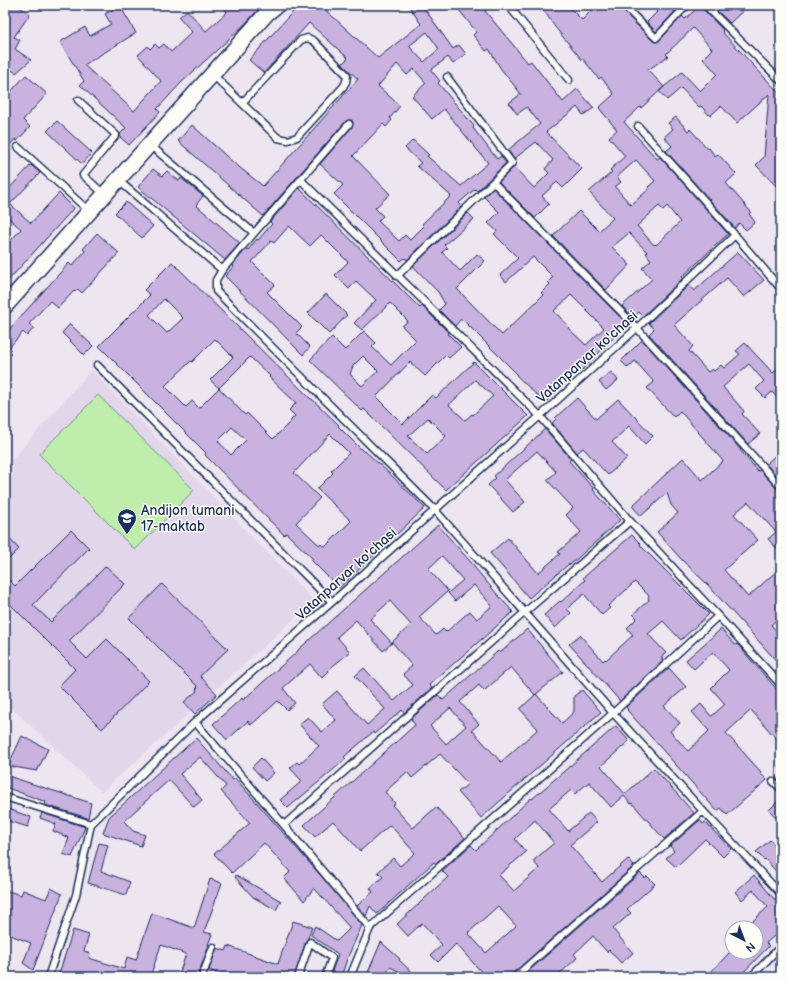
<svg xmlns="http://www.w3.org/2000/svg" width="786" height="982" font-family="'Balsamiq Sans',sans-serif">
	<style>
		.built { fill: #e2d6eb }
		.green { fill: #bfeeac; stroke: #6d8e85 }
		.building { fill: #c9b1e0; stroke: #1b2f5e; fill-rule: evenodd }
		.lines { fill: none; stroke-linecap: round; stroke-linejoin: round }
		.service-casing { stroke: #1b2f5e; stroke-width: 9 }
		.tertiary-casing { stroke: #1b2f5e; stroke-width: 18 }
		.service { stroke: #fdfcf7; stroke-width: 6 }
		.tertiary { stroke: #fdfcf7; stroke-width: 15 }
		.labels { text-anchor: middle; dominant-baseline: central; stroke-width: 3; stroke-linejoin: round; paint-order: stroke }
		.street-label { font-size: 14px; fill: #1b2f5e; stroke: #fdfcf7 }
		.poi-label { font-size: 14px; fill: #1b2f5e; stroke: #fdfcf7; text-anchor: start }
	</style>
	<rect width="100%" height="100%" fill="#ede6f0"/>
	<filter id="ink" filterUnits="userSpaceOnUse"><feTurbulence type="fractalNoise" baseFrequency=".025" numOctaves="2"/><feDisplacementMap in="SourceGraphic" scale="8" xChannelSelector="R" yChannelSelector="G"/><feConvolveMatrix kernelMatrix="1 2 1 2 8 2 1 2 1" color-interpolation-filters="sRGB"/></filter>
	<g filter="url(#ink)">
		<path class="built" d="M91 370 314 601 102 792 5 702V468Z"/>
		<path class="green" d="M98 395 194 490 135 550 39 454Z"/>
		<path class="building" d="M10 5H17L30 14 14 37 20 40 15 49 31 60 16 73 5 66V13Z
			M222 5H263L242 27 181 83 157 109 160 112 129 145 120 137V134L126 128 80 85 84 81 60 42 85 27 90 36 111 24 105 14 120 6 136 33 84 65 134 111 161 81 138 55 148 46 150 49 155 44 159 48 164 44 171 52 192 32 179 17 187 10 206 31 227 12Z
			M299 5H320L378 58 421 24 408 5H422L441 32 453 49 459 45 466 54 453 64 448 57 431 70 440 81 438 83 474 126 473 128 497 159 501 156 506 163 477 191 475 189 459 203 462 206 407 260 405 258 401 261 334 194 343 185 320 164 352 127 353 123 352 120H348L346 121 263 216 178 141 192 125 234 163 263 186 358 79 342 64 348 58 309 23 264 73 249 60ZM427 32 439 49 424 62 409 46ZM397 64 407 75 414 69 426 83 412 96 432 119 444 109 488 163 461 186 427 156 429 155 413 140 405 148 421 163 417 166 451 196 422 224 424 226 410 240 405 235 399 241 378 221 383 216 375 208 390 194 353 156 383 124 386 127 392 120 390 118 400 106 378 86Z
			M455 5H481L486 10 485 11 528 63 531 61 563 102 577 89 594 108 583 115 577 107 546 132 582 169 563 188 557 182 542 196 549 204 535 218 499 182 514 167 534 188 549 173 545 169 553 160 536 142 514 159 508 150 540 124 527 107 517 114 509 103 521 94 501 69 489 49 486 51 473 35 476 32 475 30Z
			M540 5H567L582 20 597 5H619L620 8 653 41 655 42 659 41 682 16 685 19 701 5 702 8 723 30 722 31 724 34 781 95V150L777 187 756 165 764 157 769 94 737 123 721 106 710 116 701 106 699 107 681 88 667 100 659 91 682 72 700 91 717 74 703 58 712 49 693 28 666 54 668 56 648 70 664 87 641 108 640 107 624 122 657 159 660 157 728 234 682 277 683 278 643 316 639 312 633 318 622 306 652 279 642 268 651 260 646 253 647 252 629 233 612 247 630 265 606 290 553 236 579 211 599 231 613 218 589 192 612 172 610 170 625 156 609 137 617 130 599 108 614 94 601 77 599 79 583 59 582 60 555 27ZM636 160 655 181 648 187 649 189 631 205 615 187 621 182 617 177ZM659 206 663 210 667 206 680 222 656 245 655 244 654 245 637 226Z
			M650 5H672L676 10 656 32 647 22 657 12Z
			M711 5H749L730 23Z
			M26 75 47 94 23 120 30 127 17 141 15 139 5 151V109L9 104 5 101V98Z
			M676 117 688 131 690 129 708 149 709 148 715 156 718 154 736 174 726 183 751 212 749 214 755 222 746 230 739 223 735 228 666 151 672 146 664 137 673 129 668 123Z
			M57 121 92 153 82 164 47 131Z
			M31 165 40 173 10 204 5 200V193Z
			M153 169 162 176 167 171 179 181 181 178 203 196 196 205 240 243 225 260 138 187Z
			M299 188 420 308 422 306 449 333 448 334 461 347 449 358 446 355 425 376 410 362 376 397 403 424 432 395 436 398 474 362 528 416 446 490 364 409 362 411 310 360 332 337 345 350 364 331 376 343 372 347 391 365 416 340 402 326 408 321 390 303 362 330 354 323 376 300 356 281 349 289 335 275 348 262 321 235 310 246 289 226 274 243 271 241 252 262 275 285 267 292 302 327 296 333 310 347 303 355 225 276 233 267 232 266 246 249 248 250 257 239 258 240 272 224 270 222ZM363 356 378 371 362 386 350 374 353 366ZM475 380 493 396 473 415 472 414 465 420 449 405ZM428 418 446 436 427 454 408 436Z
			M493 188 627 324 582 370 580 368 545 403 516 375 517 374 463 320 462 321 461 319 455 326 439 310 445 304 438 292 413 266 468 213 474 219 444 245 447 248 442 252 460 271 477 254 485 261 457 289 502 335 543 295 541 293 550 284 548 282 553 277 533 257 506 282 500 275 518 258 494 234 497 231 488 223 499 212 484 197ZM571 295 604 328 586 345 568 328 569 327 554 311Z
			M59 193 74 208 5 284V247L21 229 5 215V211L10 204 31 223Z
			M126 202 153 226 142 238 115 213Z
			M97 233 119 253 82 293 78 289 75 292 74 291 58 308 50 301 29 324 34 328 27 336 23 332 5 352V334L69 263 72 266 85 251 83 249Z
			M738 252 764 280 744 297 727 278 674 325 693 346 689 351 708 372 712 369 714 371 721 365 724 368 740 354 736 351 745 343 773 373 781 365V402L772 392 765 398 756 389 764 381 749 364 723 387 744 411 742 414 760 434 748 444 649 334 654 329 649 323 689 285 694 291Z
			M172 262 311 399H312L339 425 338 426 364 452 365 451 392 476 425 508 339 588 311 560 313 559 286 533 284 535 205 455 206 453 99 346 150 295 144 290ZM164 299 183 318 167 333 149 315ZM215 339 233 357 210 380 219 388 250 357 270 376 269 377 296 403 289 410 295 416 291 420V421L273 439 247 413 245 415 219 388 199 408 192 401 186 407 165 386 191 361 192 362ZM232 427 246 440 231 455 218 441ZM330 434 349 453 331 471 333 473 317 489 351 521 326 546 318 544 296 523 320 498 294 473Z
			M326 294 347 315 329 334 308 313Z
			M70 324 93 346 84 355 62 333Z
			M642 340 741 450H740L758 471 760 470 778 490 781 491V553L768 539 776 532 748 502 734 514 758 540 724 570 748 597 781 567V616L771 625 781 636V666L707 584 681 559 657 532 678 513 671 505 667 493 641 516 632 506 683 458 702 480 723 461 680 411 674 417 647 388 654 382 635 361 628 368 621 361Z
			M611 372 618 380 606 390 599 382Z
			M577 398 596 419 618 399 653 436 645 444 629 426 612 442 627 458 608 475 583 448 577 453 552 423 556 419 555 418Z
			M545 429 571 459 569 461 594 489 593 490 620 520 570 565 569 564 529 598 490 553 508 538 538 573 560 554 558 552 581 532 566 515 573 508 547 480 556 472 537 451 505 480 525 502 513 512 488 485 496 478 494 476Z
			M781 450V480L766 464Z
			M438 525 476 568H475L491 587 513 612 429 685 432 688 404 713 402 710 374 734 373 732 344 757 346 759 288 808 280 800 302 781 290 768 297 762 299 764 319 746 299 724 308 717 322 732 336 720 322 704 337 691 367 725 385 709 355 676 364 668 394 701 413 685 403 674 412 666 392 642 411 625 390 601 370 619 392 643 383 651 356 620 337 637 350 652 328 670 329 671 322 678 310 664 283 688 295 703 287 710 278 701 251 725 248 721 227 740 213 724 242 698 243 700 298 651V650ZM442 556 463 580 448 593 455 601 474 585 492 606 477 619 470 611 446 632 443 629 436 635 419 617 448 591 428 569Z
			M71 530 89 548 33 605 51 622 106 566 125 584 69 641 87 659 107 639 149 681 102 729 59 686 75 669 5 599V576L15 586Z
			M5 534 19 549 5 563Z
			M632 535 641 544 640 545 709 614 681 640 663 621 648 634 666 653 661 657 663 658 661 660 663 661 620 701 569 644 580 635 603 661 605 659 606 660 633 635 627 628 637 618 633 614 649 600 648 598 649 596 635 582 608 606 610 608 602 615 584 594 567 609 571 613 555 628 544 615 560 601 561 602 585 580 583 578Z
			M162 584 228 649 200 676 217 694 195 714 184 702 197 691 196 689 198 687 129 618Z
			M527 629 563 672 535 695 511 667 484 691 479 685 460 702 479 724 472 730 501 762 538 729 520 709 536 694 562 723 574 712V696L582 690 601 712 481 818 458 792 468 784 440 754 412 778 407 772 385 792 395 803 393 806 413 828 436 807 465 838 436 864 434 862 377 914 370 906 366 916 357 906 373 892 370 888 383 877 378 872 393 858 400 866 415 853 390 825 360 851 333 821 315 837 304 825 415 725 411 719 438 695 443 700 498 651 500 653ZM450 708 466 726 446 744 430 726Z
			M721 629 735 645 737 644 744 651H743L781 694V744L751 710 726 733 761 772 760 773 767 780 727 815 721 808 717 811 627 710H628L626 707 669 668 686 687 664 706 680 723 670 731 688 751 709 731 692 712 701 704 711 716H712L725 704 711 688 729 670 713 652 694 669 686 660Z
			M616 726 629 741 601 766 625 794 654 768 694 813 664 839 632 803 631 804 624 796 611 807 589 782 575 794 571 790 549 809 568 831 589 813 597 822 570 845 602 882 628 859 634 866 512 974 511 977H486L456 944 438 962 431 955 442 945 422 923 408 936 397 924 448 877 442 871 471 845 476 850 531 798 532 799ZM535 820 554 843 533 861 539 868 514 891 499 875 526 852 515 839ZM498 906 516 926 486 953 468 933Z
			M22 736 48 749 37 771 8 766Z
			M196 738 233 780 235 778 271 819 322 877 362 925 347 959 341 977H330L338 954 311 935 315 926 337 941 350 928 314 888 304 901 284 878 290 872 264 843 232 873 214 854 250 823 221 791 226 786 200 757 180 774 202 800 194 807 169 780 124 821 133 831 145 835 141 846 103 833 109 817Z
			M261 758 274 773 265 781 252 767Z
			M5 775 91 803 88 818 45 805 46 802 5 787Z
			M781 798V823L769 810Z
			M5 808 31 817 28 827 5 820Z
			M42 813 85 827 72 857 63 854 69 838 53 831 56 824 40 818Z
			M700 820 703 824 705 822 731 849 723 857 705 839 676 867 666 858 674 851 670 846Z
			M770 840 781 852V877L765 859 764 860 756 852Z
			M99 843 108 845 101 871 130 882 126 895 88 883Z
			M640 873 645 878 647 876 655 884 627 909 631 913 613 929 621 939 633 953 621 963 609 950 607 952 593 936 574 954 577 958 556 977H522Z
			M236 875 281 901 276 910 253 897 235 877Z
			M754 875 775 900 778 897 781 898V930L766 943 769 946 739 977H706L730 952H756V928H745L768 907 753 890 742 900 735 892Z
			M210 879 222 883 204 932 212 934 208 945H209L197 977H178L186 954 161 945 150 977H58L73 930 89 935 84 951 90 953 89 958 124 969 127 957 136 960 152 913 194 928Z
			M51 888 62 894 33 970 23 963 31 943 5 933V890L21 895 23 890 46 899Z
			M293 921 312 927 308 938 306 941 294 977H227L209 970 217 948 226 951 228 946 278 964Z
			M381 942 400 959 399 960 417 977H411L390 967 385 977H366Z"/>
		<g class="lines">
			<defs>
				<path id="service" d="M508 5 569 80
					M623 5 656 38 687 5
					M705 5 781 81
					M212 74 278 138 288 140 297 137 343 87 346 82 347 75 314 41 308 38 301 40 242 103
					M447 77 512 163 493 182
					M78 100 116 135 83 175 105 195
					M349 124 222 270 216 280V291L435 510 613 713 703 811 781 894
					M638 126 735 235 781 289
					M150 145 254 233
					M18 147 89 211
					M118 180 222 270
					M301 180 540 416 630 521 718 616 781 685
					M397 276 493 182 637 328 781 487
					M97 365 332 602
					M195 722 284 825 370 928
					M773 781 781 789
					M5 797 91 824
					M284 825 524 613 630 521
					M48 977 76 895 91 824 195 722 332 602 540 416 637 328 735 235
					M202 977 213 947
					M298 977 310 942 332 958 325 977
					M350 977 370 928 613 713 718 616
					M515 977 703 811
					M751 977 781 946"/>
				<path id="tertiary" d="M5 306 267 13 277 5"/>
			</defs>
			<use href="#service" class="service-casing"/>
			<use href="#tertiary" class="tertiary-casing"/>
			<use href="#service" class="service"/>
			<use href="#tertiary" class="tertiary"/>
		</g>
	</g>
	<defs>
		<symbol id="school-pin" viewBox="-11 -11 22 30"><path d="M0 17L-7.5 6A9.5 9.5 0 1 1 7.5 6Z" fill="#1b2f5e" stroke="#fdfcf7"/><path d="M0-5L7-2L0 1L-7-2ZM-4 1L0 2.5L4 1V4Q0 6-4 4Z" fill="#fff"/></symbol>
	</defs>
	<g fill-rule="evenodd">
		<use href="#school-pin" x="116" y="507" width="22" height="30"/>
	</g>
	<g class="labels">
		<g class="street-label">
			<text transform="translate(587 357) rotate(-42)">Vatanparvar ko'chasi</text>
			<text transform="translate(346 574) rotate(-42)">Vatanparvar ko'chasi</text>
		</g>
		<g class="poi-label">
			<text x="141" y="510">Andijon tumani<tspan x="141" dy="16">17-maktab</tspan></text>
		</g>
	</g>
	<rect width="786" height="982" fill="none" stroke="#fdfcf7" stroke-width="20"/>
	<rect x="10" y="10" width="766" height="962" fill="none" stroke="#1b2f5e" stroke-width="1.5" filter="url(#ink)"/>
	<g transform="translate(744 940) rotate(138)"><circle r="19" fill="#fdfcf7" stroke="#a3aaba"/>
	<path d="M0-3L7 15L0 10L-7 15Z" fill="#1b2f5e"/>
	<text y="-6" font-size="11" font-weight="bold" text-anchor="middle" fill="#1b2f5e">N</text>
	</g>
</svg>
